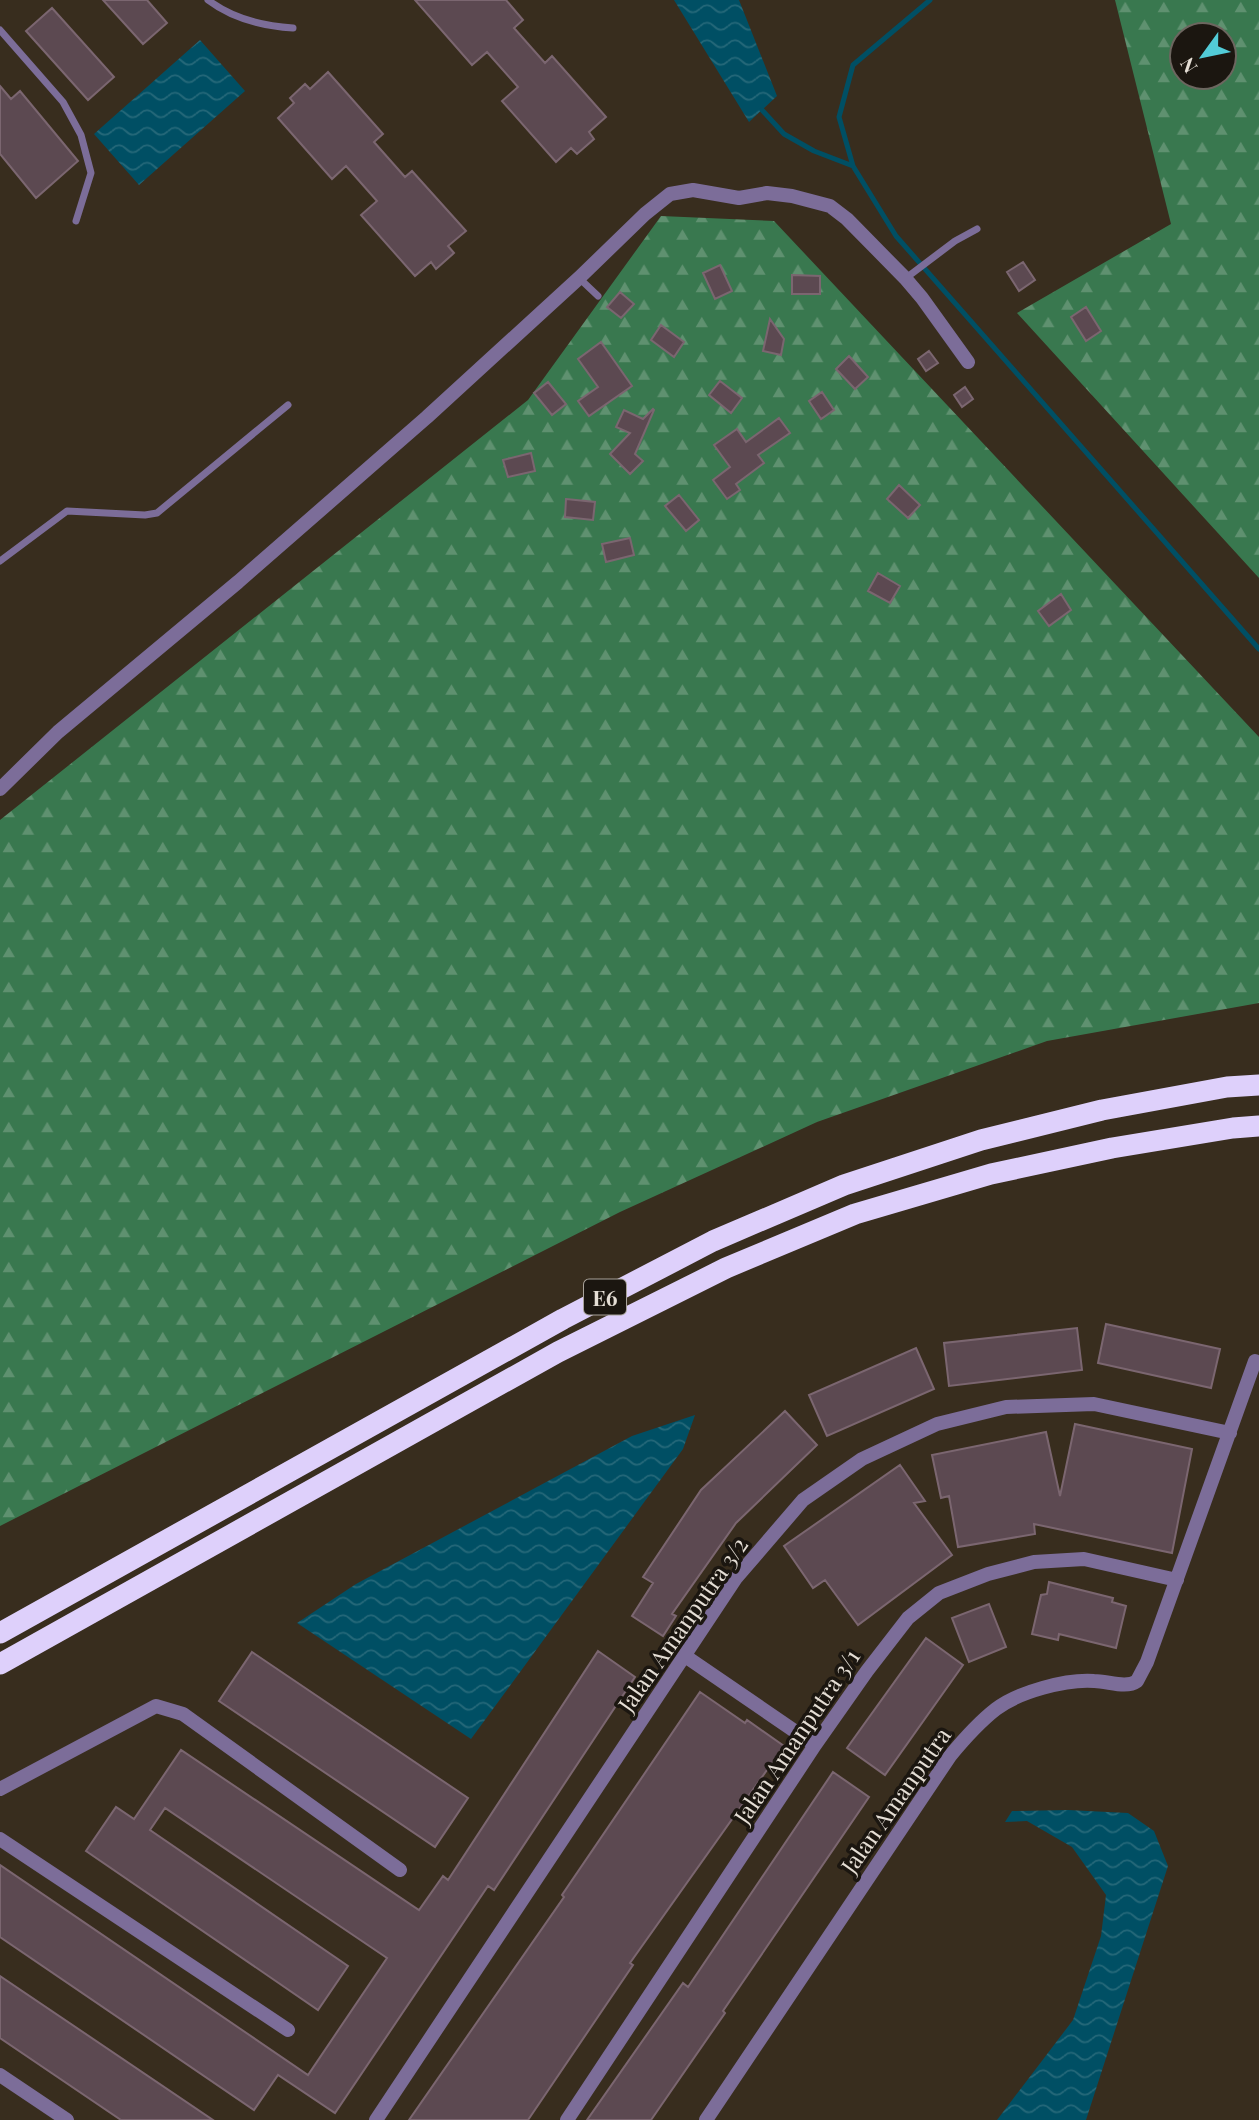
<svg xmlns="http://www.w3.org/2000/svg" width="1259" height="2120" font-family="'Playfair Display',serif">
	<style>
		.forest { fill: url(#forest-firs); fill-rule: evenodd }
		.water { fill: url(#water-waves) }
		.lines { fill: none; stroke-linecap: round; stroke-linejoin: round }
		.stream { stroke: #004f64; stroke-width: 5 }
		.building { fill: #5c4951; stroke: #7b6670; stroke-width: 2 }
		.lane { stroke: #7c6d99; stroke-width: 7 }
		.street { stroke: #7c6d99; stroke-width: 14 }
		.highway { stroke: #ded0fb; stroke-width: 21 }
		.labels { text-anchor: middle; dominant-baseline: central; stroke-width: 7; stroke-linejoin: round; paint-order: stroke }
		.shield { fill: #1b1610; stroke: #a8a29a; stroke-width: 2 }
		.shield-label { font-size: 21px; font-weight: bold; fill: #e5ded5 }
		.street-label { font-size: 23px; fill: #e5ded5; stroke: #1b1610 }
	</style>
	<defs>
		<pattern id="forest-firs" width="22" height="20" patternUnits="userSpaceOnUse" patternTransform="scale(1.75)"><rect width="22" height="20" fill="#39784f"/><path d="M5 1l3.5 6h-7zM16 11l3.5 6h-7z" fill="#5f9170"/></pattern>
		<pattern id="water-waves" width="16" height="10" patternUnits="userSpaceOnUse" patternTransform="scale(1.75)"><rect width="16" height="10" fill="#004f64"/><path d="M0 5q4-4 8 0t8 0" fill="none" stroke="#256879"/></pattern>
	</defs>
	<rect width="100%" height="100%" fill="#382d1e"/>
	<path class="forest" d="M1115 0H1259V578L1017 313 1171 224ZM1182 35H1224V77H1182Z
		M661 216 774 221 1259 737V1003L1047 1041 817 1122 620 1212 0 1526V820L528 400Z"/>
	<path class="water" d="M674 0H739L777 96 749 122Z
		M200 40 245 91 139 185 94 134Z
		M695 1415 683 1449 471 1739 297 1623 356 1584 632 1436Z
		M1068 1810 1128 1813 1154 1831 1168 1866 1086 2120H997L1073 2020 1101 1936 1106 1895 1072 1847 1027 1821 1005 1822 1012 1811Z"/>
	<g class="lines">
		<path class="stream" d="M762 110 784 134 814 151 853 166 896 236 1259 649
			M853 166 839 117 853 65 930 0"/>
	</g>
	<path class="building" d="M103 0H147L167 23 143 44Z
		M415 0H506L523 20 514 28 545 63 552 56 606 117 589 132 594 139 577 154 571 148 556 162 502 101 518 87 487 52 472 65Z
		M52 8 114 77 88 100 26 31Z
		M328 72 383 134 374 142 405 177 412 171 466 231 448 246 454 253 436 269 431 262 415 276 361 215 377 201 346 166 332 179 278 118 294 103 290 98 305 84 310 89Z
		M0 86 11 99 20 91 78 161 36 198 0 154Z
		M1023 262 1035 280 1019 291 1007 272Z
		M720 265 732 291 715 299 703 273Z
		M792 275 820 276V294H792Z
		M620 292 634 304 621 318 607 307Z
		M1086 307 1101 331 1086 341 1071 317Z
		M770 319 784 339 781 355 763 351Z
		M661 325 684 342 674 357 651 340Z
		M601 342 632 386 589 416 578 401 598 387 578 359Z
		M929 351 938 363 926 371 918 359Z
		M849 356 868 377 855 389 836 369Z
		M720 381 742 398 731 413 709 395Z
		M548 382 566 404 552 415 534 393Z
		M965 387 973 399 962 407 954 395Z
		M822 392 834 410 821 419 809 401Z
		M653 409 654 410 635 454 643 461 630 474 610 454 630 433 616 427 624 410 643 419Z
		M779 418 790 433 758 455 764 463 736 484 740 490 727 499 713 480 730 467 714 445 737 429 746 442Z
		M531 453 535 471 508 477 503 460Z
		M899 485 920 505 908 518 887 499Z
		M679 495 699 520 686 531 665 506Z
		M566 499 595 502 593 520 565 517Z
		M630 538 634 555 606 562 602 544Z
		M878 573 900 586 890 603 868 591Z
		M1061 594 1071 610 1049 626 1038 611Z
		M1106 1324 1220 1349 1211 1388 1098 1363Z
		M1077 1328 1082 1370 949 1386 944 1343Z
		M916 1348 934 1389 827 1436 809 1395Z
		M785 1411 817 1445 736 1523 672 1614 676 1616 663 1636 632 1616 653 1583 643 1577 701 1490Z
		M1075 1424 1192 1449 1172 1553 1034 1524 1035 1534 958 1547 949 1496 941 1498 932 1455 1046 1432 1060 1496Z
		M900 1465 925 1501 914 1503 952 1555 858 1625 825 1580 813 1588 784 1546Z
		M1049 1582 1113 1598 1112 1602 1126 1606 1116 1648 1059 1634 1058 1640 1032 1634 1041 1595 1047 1594Z
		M989 1604 1006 1647 969 1662 952 1618Z
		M926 1638 963 1665 885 1775 847 1748Z
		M598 1651 635 1677 494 1890 488 1886 335 2113 278 2075 254 2110 0 1937V1865L308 2075 387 1958 165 1808 150 1830 348 1966 318 2010 86 1851 116 1807 134 1819 181 1750 419 1910 443 1876 448 1880Z
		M252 1652 468 1798 435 1847 219 1701Z
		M700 1692 745 1723 747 1720 784 1746 630 1963 633 1965 528 2120H409L564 1897 562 1895Z
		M833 1772 869 1797 723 2011 725 2013 651 2120H587L683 1983 688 1987Z
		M0 1976 213 2120H121L0 2038Z"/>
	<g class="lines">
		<path class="lane" d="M208 0C233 19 262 26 293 28
			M0 30 63 102 81 135 91 173 76 221
			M579 278 598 296
			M906 278 955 241 977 229
			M0 561 67 511 145 515 157 513 288 405"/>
		<path class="street" d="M0 789 58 732 238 582 427 417 579 278 645 214 670 194 693 190 739 198 767 193 792 196 830 206 847 219 905 278 922 298 968 362
			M685 1656 815 1745
			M0 1789 156 1706 183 1714 400 1870
			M0 1839 288 2030
			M0 2075 67 2120
			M376 2120 736 1578 803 1500 862 1459 937 1424 1006 1407 1094 1404 1230 1433
			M567 2120 815 1745 867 1671 908 1618 939 1593 988 1574 1034 1562 1084 1559 1177 1580
			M706 2120 950 1756C964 1739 978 1723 996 1709 1018 1692 1066 1679 1094 1681 1108 1681 1126 1689 1137 1681L1147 1662 1255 1361"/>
		<path class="highway" d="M0 1633 563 1319 713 1241 844 1185 981 1140 1102 1110 1227 1087 1259 1085
			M0 1664 558 1352 726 1268 855 1214 991 1174 1112 1148 1233 1128 1259 1126"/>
	</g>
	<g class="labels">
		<rect class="shield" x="584" y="1279.5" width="42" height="35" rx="5"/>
		<g class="shield-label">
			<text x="605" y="1297">E6</text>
		</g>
		<g class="street-label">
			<text transform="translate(682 1624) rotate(-55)">Jalan Amanputra 3/2</text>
			<text transform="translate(796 1736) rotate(-56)">Jalan Amanputra 3/1</text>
			<text transform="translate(895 1800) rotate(-55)">Jalan Amanputra</text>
		</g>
	</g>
	<g transform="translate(1203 56) rotate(237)"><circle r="33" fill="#1b1610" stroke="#6c665f" stroke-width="2"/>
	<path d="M0-5L12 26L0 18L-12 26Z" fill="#52cbd7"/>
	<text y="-10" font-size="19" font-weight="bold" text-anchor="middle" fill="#e5ded5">N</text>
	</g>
</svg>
